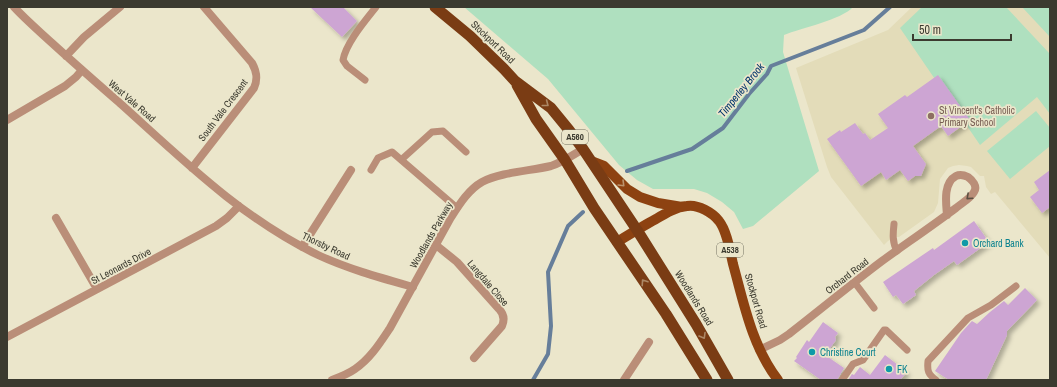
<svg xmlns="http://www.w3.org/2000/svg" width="1057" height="387" font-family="'Archivo Narrow',sans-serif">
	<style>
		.built { fill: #e3dcb9 }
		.green { fill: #afe0bf }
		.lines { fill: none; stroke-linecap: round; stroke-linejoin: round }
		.stream { stroke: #667e9a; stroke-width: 4 }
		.building { fill: #cda5d3; filter: url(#shadow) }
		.service { stroke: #ba8e78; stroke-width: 7 }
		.minor { stroke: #ba8e78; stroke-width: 8 }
		.tertiary { stroke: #ba8e78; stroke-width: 8 }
		.primary { stroke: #8d4211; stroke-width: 10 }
		.trunk { stroke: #7a3c14; stroke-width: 11 }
		.oneway { stroke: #ad8866 }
		.oneway2 { stroke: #bc946e }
		.oneway3 { stroke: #5b4f41 }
		.education-dot { fill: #8d6e63; stroke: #ebe6cb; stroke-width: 1.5 }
		.culture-dot { fill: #0f9aa8; stroke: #ebe6cb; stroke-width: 1.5 }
		.labels { text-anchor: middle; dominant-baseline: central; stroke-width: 3.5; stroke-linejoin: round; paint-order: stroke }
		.shield { fill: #ebe6cb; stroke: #706e5e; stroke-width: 1 }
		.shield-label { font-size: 9px; font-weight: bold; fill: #3b3a2f }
		.street-label { font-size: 10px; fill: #3b3a2f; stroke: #ebe6cb }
		.education-label { font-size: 10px; fill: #785e54; stroke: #ebe6cb; text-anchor: start }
		.culture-label { font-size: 10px; fill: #0d838f; stroke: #ebe6cb; text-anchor: start }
		.water-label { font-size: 11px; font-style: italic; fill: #01346b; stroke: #ebe6cb }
	</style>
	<defs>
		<filter id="shadow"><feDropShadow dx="3.5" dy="3.5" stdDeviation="2" flood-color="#0004"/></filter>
	</defs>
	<rect width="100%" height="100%" fill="#ebe6cb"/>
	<path class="built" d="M912 7H1050V258L995 192 991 194 986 187 984 176H980L971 167 967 166 959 165 953 166 948 168 940 179 938 203 934 212 899 237H896L888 241 884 245 831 177 827 167 796 68 888 30Z"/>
	<path class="green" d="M464 7H853C841 20 801 28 784 35L783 52 819 171 753 226 743 229 734 212 722 202 707 193 694 189H653L637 180 619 165 548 79Z
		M922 7H1006L1050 54V114L1037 97 980 145 900 28Z
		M1022 7H1050V37Z
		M1036 111 1050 128V146L1010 179 987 151Z"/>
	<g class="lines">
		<path class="stream" d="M627 171 692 149 723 128 749 94 767 74 771 66 864 30 890 7
			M533 380 548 354 551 326 548 272 568 226 583 212"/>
	</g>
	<path class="building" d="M310 7H343L357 21 342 37Z
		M938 75 970 120 948 136 941 126 913 146 926 164 921 176H915L908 181 900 170 886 180 881 172 861 186 827 139 840 130 841 132 855 123 863 134 865 133 870 140 888 128 878 114 905 95 907 97Z
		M1050 170V207L1042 213 1030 197 1039 190 1034 182Z
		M974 221 989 242 957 265 954 261 934 275 914 291 916 295 903 304 896 295 893 297 883 282 933 248 934 250Z
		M1025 288 1037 300 1007 331V335L986 380H949L935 371 961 333 971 322 972 321 977 324 990 312 1004 301 1008 305Z
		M823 322 838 333 835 337 836 340 825 355 844 368 837 380H821L794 361 797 358 796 357 807 340 809 342Z
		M885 355 907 372 900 380H848L852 374 854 375 860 367 870 375Z"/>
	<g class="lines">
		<path class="service" d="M365 80 347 66 343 60C346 43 365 21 376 7
			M401 160 432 132 443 131 466 152
			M371 170 378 158 392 152 457 208
			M894 224C893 233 892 242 897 251
			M855 283 874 308
			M842 380 853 364 863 360 884 330H886L907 350
			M936 380C928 374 927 371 928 361L968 318 991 305 1016 286"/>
		<path class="minor" d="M14 7C26 20 39 31 52 43 75 64 98 84 122 105 183 160 243 219 318 255 348 269 381 278 413 287
			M66 56 84 37 120 7
			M7 120 65 86 76 77 82 70
			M192 168 254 88C258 79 257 72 252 63L204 7
			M56 218 97 289
			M436 245 457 262 499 309C504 314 505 319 502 326L474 358
			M302 247 351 170
			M7 337 216 226 227 218 239 206
			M759 350 780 340 789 334C820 310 850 285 882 261 907 243 932 226 956 208 962 203 971 198 974 192 978 186 972 180 968 177 964 175 960 174 956 176 943 183 946 203 947 215
			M624 380 649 342"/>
		<path class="tertiary" d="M332 380C340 377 348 374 355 369 370 359 380 343 390 328L450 219C459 205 468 190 482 182 501 172 530 171 551 166 563 162 573 155 583 149"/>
		<path class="primary" d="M591 161 604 166 627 189 640 197 658 203 682 207
			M617 242C630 234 643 226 656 219 666 213 676 207 687 206 698 204 713 213 719 221 727 231 730 251 733 264 744 304 752 346 778 380"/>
		<path class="trunk" d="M435 7 470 36 504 69 515 81 551 108 569 130 583 149 637 230 696 324 728 380
			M517 85 536 119 565 160 594 208 666 314 707 380"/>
	</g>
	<defs><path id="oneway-chevron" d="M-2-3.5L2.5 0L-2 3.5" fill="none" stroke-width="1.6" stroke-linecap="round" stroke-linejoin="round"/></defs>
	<g class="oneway">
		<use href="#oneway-chevron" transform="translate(546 104) rotate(38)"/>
		<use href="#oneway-chevron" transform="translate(644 282) rotate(-124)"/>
		<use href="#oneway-chevron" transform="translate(703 336) rotate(60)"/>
	</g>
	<use class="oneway2" href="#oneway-chevron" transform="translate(622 184) rotate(45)"/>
	<use class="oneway3" href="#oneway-chevron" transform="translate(969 197) rotate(138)"/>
	<circle class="education-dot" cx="931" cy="116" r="4"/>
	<g class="culture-dot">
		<circle cx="965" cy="243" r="4"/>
		<circle cx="812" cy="352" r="4"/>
		<circle cx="889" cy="369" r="4"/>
	</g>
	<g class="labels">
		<g class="shield">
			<rect x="562" y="130" width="26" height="14" rx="3"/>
			<rect x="717" y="243" width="26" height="14" rx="3"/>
		</g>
		<g class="shield-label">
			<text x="575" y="137">A560</text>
			<text x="730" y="250">A538</text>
		</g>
		<g class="street-label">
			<text transform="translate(493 42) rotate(44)">Stockport Road</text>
			<text transform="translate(132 101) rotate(41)">West Vale Road</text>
			<text transform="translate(223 110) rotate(-53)">South Vale Crescent</text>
			<text transform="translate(431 235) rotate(-60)">Woodlands Parkway</text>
			<text transform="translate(326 246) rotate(25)">Thorsby Road</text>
			<text transform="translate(121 266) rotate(-28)">St Leonards Drive</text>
			<text transform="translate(847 276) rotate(-38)">Orchard Road</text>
			<text transform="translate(488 283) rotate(49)">Langdale Close</text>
			<text transform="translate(694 298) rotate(58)">Woodlands Road</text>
			<text transform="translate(756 301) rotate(74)">Stockport Road</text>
		</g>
		<g class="education-label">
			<text x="939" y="110">St Vincent's Catholic<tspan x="939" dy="12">Primary School</tspan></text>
		</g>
		<g class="culture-label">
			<text x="973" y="243">Orchard Bank</text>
			<text x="820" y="352">Christine Court</text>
			<text x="897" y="369">FK</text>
		</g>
		<g class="water-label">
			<text transform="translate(741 90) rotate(-51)">Timperley Brook</text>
		</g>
	</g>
	<rect width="1057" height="387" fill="none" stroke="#3b3a2f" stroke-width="16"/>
	<path d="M913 34v6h98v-6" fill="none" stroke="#3b3a2f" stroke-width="2"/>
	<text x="919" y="34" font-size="12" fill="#3b3a2f" stroke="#ebe6cb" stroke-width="3" paint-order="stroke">50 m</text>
</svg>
